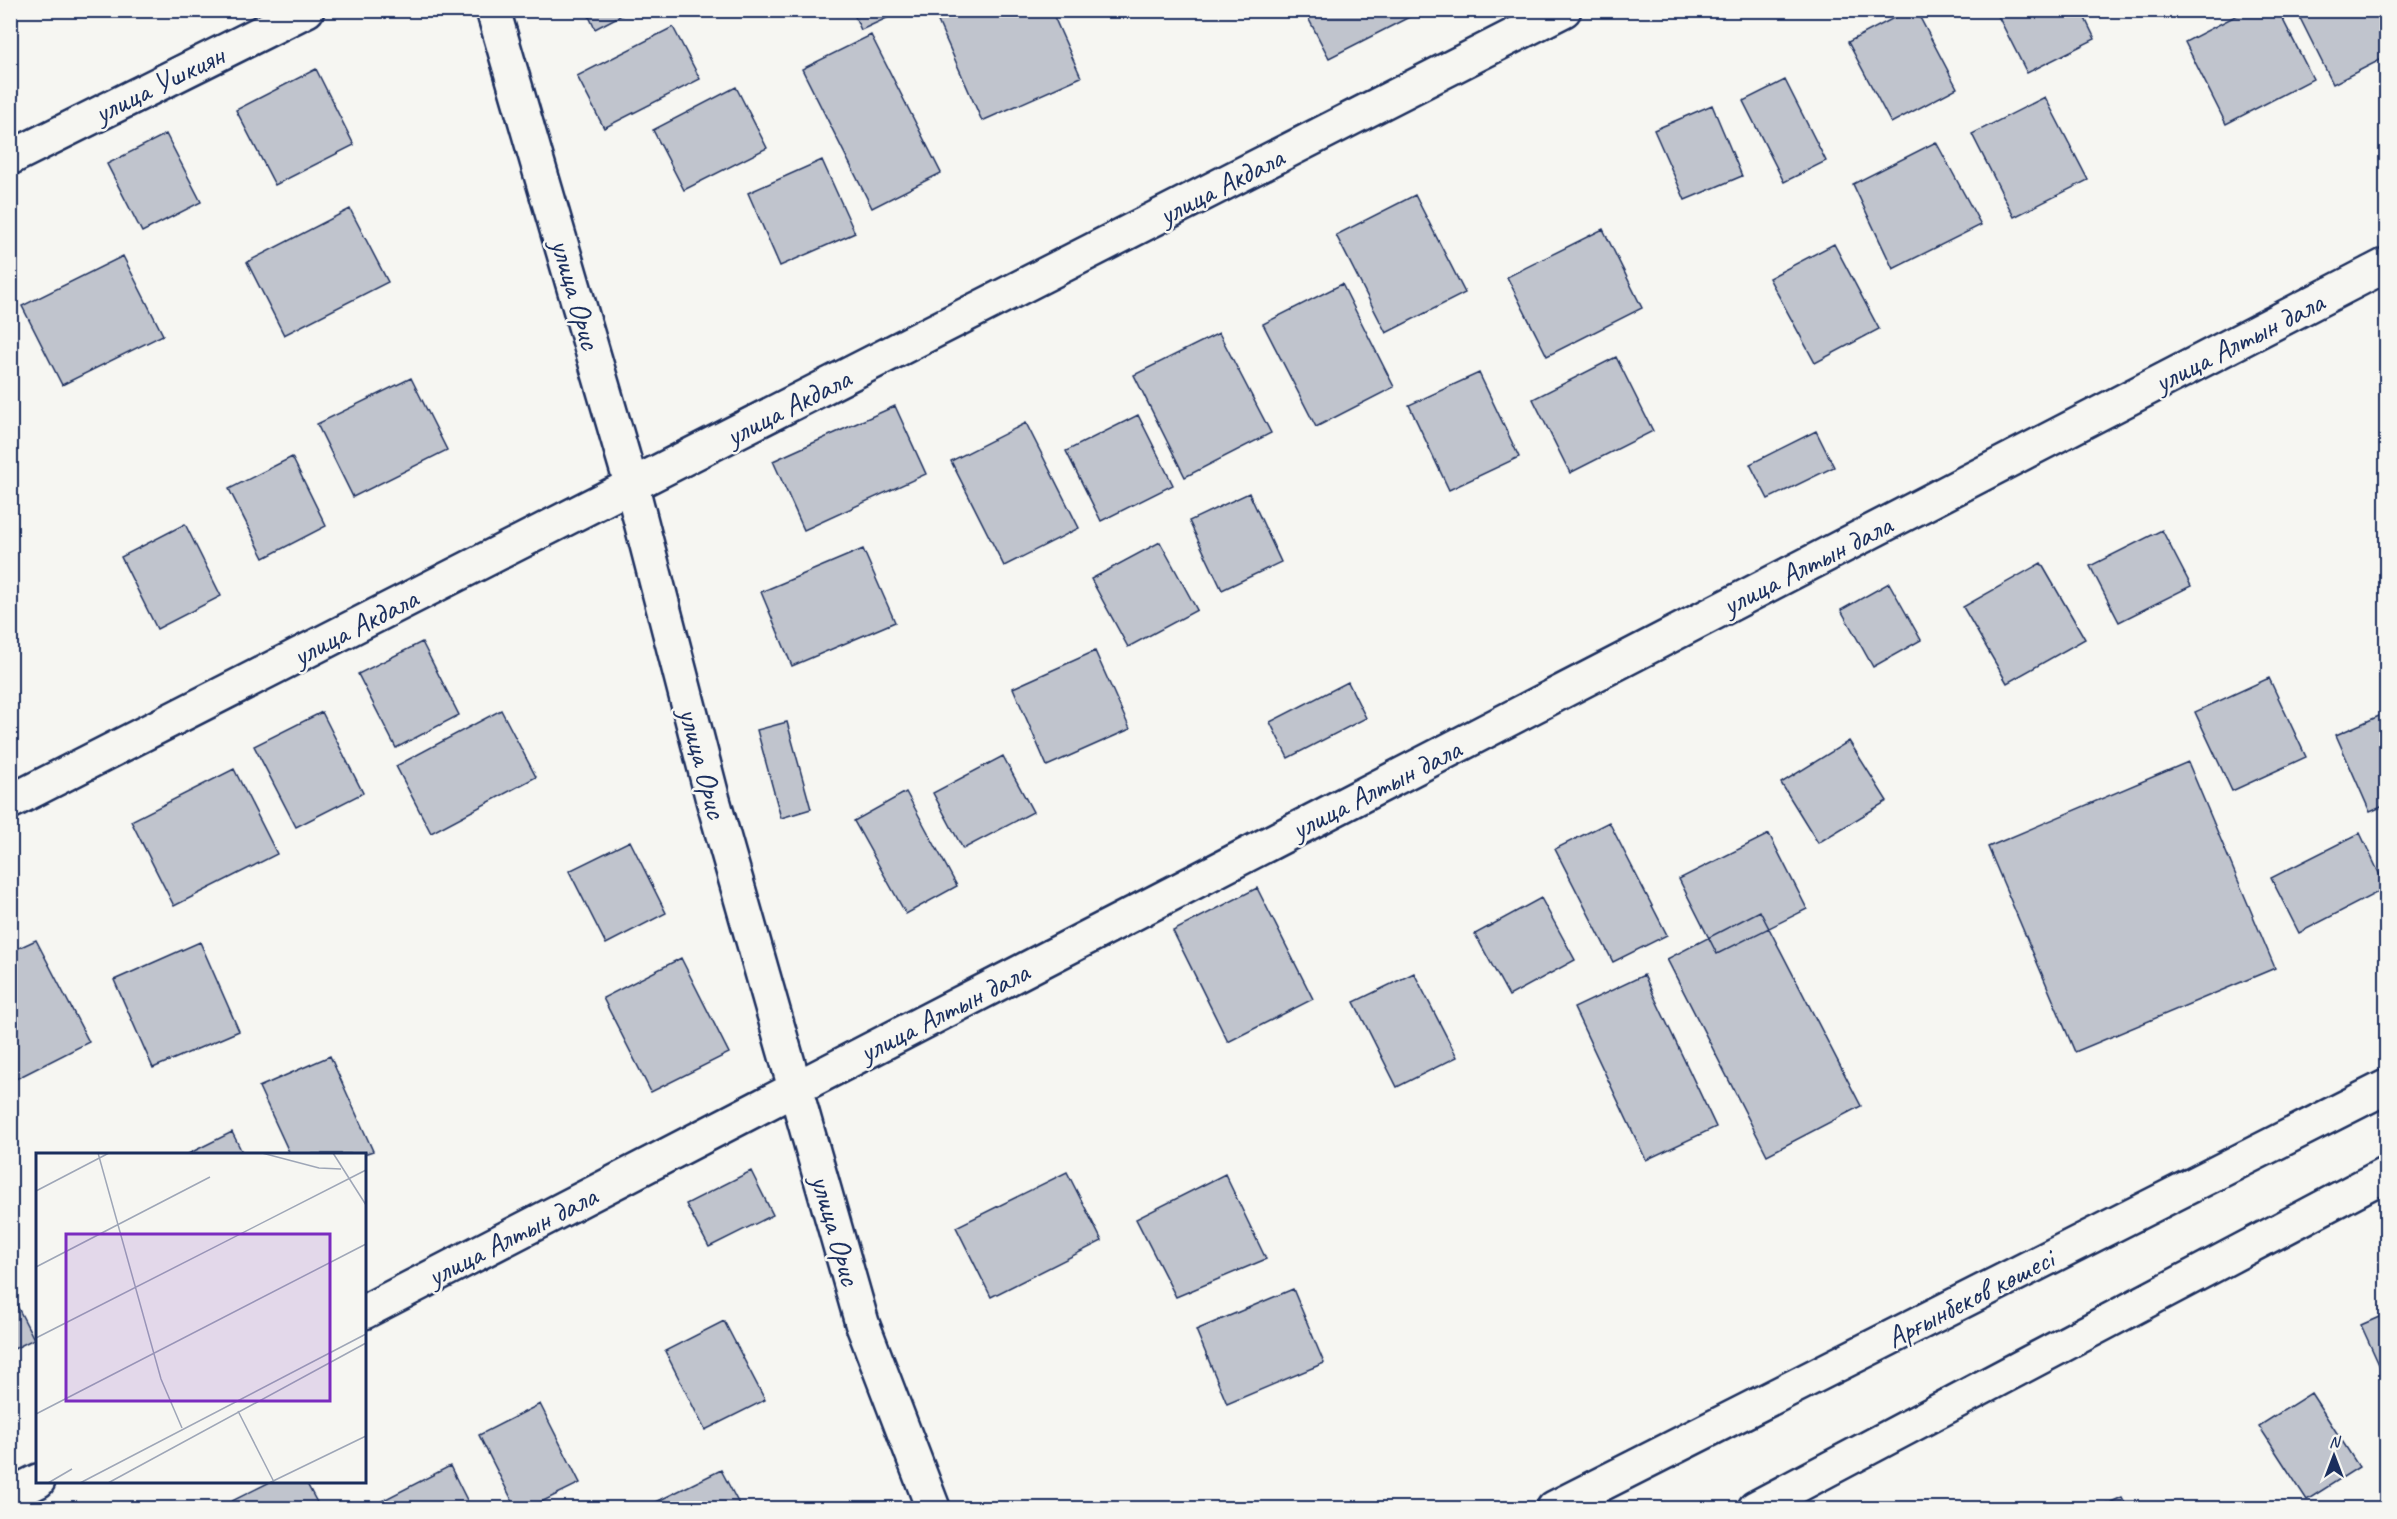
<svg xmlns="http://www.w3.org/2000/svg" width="2397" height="1519" font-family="Caveat,sans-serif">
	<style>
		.building { fill: #c0c4cd; stroke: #1b2f5e; stroke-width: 1.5 }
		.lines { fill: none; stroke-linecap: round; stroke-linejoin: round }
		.street-casing { stroke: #1b2f5e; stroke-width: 38 }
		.primary-casing { stroke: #1b2f5e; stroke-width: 38 }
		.street { stroke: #f6f6f2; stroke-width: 33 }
		.primary { stroke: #f6f6f2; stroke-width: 33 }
		.labels { text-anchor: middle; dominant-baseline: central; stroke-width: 5; stroke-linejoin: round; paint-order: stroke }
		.street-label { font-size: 30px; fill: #1b2f5e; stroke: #f6f6f2 }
		.inset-road { fill: none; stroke: #9ea6b7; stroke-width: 1.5 }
		.view { fill: #7b2cbf; fill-opacity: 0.15; stroke: #7b2cbf; stroke-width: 3 }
		.inset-edge { fill: none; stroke: #1b2f5e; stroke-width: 3 }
	</style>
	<rect width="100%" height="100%" fill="#f6f6f2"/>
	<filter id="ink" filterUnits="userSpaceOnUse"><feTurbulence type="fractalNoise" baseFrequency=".0167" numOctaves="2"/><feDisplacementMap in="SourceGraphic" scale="12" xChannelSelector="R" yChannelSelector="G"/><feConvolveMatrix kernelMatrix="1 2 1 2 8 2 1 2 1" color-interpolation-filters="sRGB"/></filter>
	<g filter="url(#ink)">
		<path class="building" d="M586 10H631L595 29Z
			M852 10H904L861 30Z
			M933 10H1051L1081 77 982 121Z
			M1304 10H1423L1329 58Z
			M1909 10H1916L1957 88 1891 123 1848 42Z
			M1995 10H2081L2095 39 2027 73Z
			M2247 10H2278L2313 79 2226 124 2185 42Z
			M2296 10H2386V57L2333 84Z
			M673 27 700 79 604 128 577 76Z
			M871 35 941 173 872 208 802 69Z
			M316 69 354 145 275 185 236 110Z
			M1785 80 1826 161 1784 182 1743 101Z
			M736 87 767 148 684 190 653 130Z
			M2045 97 2088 180 2014 217 1972 134Z
			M1712 105 1742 176 1685 200 1654 130Z
			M166 134 201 202 142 232 107 164Z
			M1936 142 1981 225 1893 269 1853 184Z
			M822 160 855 233 780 266 748 193Z
			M1415 195 1465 293 1386 333 1336 235Z
			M350 209 388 282 284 335 247 262Z
			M1603 229 1642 308 1547 356 1507 277Z
			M1834 244 1879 329 1815 363 1769 278Z
			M123 256 163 335 62 385 22 306Z
			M1342 284 1394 387 1316 427 1263 324Z
			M1219 333 1271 433 1185 477 1134 375Z
			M1616 357 1653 431 1570 473 1533 399Z
			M1479 373 1519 457 1449 490 1409 405Z
			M411 378 447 450 353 497 317 424Z
			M895 406 926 474 804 530 773 461Z
			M1138 415 1173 485 1101 521 1066 451Z
			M1026 423 1079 528 1004 566 951 461Z
			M1816 431 1834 467 1768 499 1750 464Z
			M292 457 326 526 264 558 229 489Z
			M1249 493 1281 562 1222 590 1189 521Z
			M185 524 221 596 157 629 121 557Z
			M2162 530 2191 586 2119 622 2090 566Z
			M1160 542 1197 610 1128 647 1091 579Z
			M863 549 895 622 792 666 761 592Z
			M2041 563 2085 639 2007 683 1963 607Z
			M1889 583 1921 640 1873 667 1841 610Z
			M422 642 459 715 396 748 358 674Z
			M1095 651 1130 729 1047 766 1013 688Z
			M2269 678 2306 757 2232 791 2195 712Z
			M1348 682 1366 718 1288 758 1270 722Z
			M501 710 536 777 431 833 396 766Z
			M322 712 363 793 296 827 254 746Z
			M2386 713V805L2370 812 2336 735Z
			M787 722 811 809 781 818 757 730Z
			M1849 741 1887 801 1818 843 1781 783Z
			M1003 756 1033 812 963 849 933 793Z
			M2188 762 2275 968 2075 1052 1988 847Z
			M234 769 277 854 174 906 131 821Z
			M906 792 957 886 906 914 854 821Z
			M1609 822 1667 935 1613 962 1555 849Z
			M2360 833 2386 888 2299 933 2271 878Z
			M1769 834 1807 909 1717 954 1679 879Z
			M630 841 666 913 606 944 569 871Z
			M1257 888 1313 999 1228 1042 1173 931Z
			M1541 898 1575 960 1509 996 1475 934Z
			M1760 911 1861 1106 1767 1155 1667 959Z
			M36 940 89 1042 10 1082V952Z
			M200 942 239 1031 153 1068 114 980Z
			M681 958 729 1053 651 1092 603 998Z
			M1414 973 1457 1057 1397 1087 1354 1002Z
			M1644 975 1716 1127 1646 1160 1574 1008Z
			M330 1056 373 1151 364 1154H290L259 1087Z
			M232 1132 243 1154H188Z
			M751 1171 773 1215 709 1247 686 1204Z
			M1067 1172 1102 1241 991 1297 956 1227Z
			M1225 1174 1266 1259 1176 1297 1136 1219Z
			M1293 1289 1324 1363 1227 1404 1196 1330Z
			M10 1292 34 1339 10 1351Z
			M2386 1314V1380L2361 1325Z
			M724 1321 765 1400 705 1430 665 1351Z
			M2311 1393 2359 1467 2307 1500 2259 1426Z
			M540 1404 580 1483 529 1508H516L479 1435Z
			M450 1466 471 1508H373L372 1506Z
			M721 1470 741 1508H644Z
			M270 1482H306L320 1508H231L228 1503Z
			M2122 1497 2128 1508H2098Z"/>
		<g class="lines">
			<defs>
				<path id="street" d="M493 10 632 487 713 800 862 1323 933 1508
					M10 158 307 10
					M10 802 1564 10
					M364 1312 2386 265
					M10 1495 38 1481"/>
				<path id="primary" d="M1554 1508 2386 1087
					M1755 1508 2386 1174"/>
			</defs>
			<use href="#street" class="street-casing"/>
			<use href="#primary" class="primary-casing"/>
			<use href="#street" class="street"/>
			<use href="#primary" class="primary"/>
		</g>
	</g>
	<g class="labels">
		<g class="street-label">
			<text transform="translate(159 84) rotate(-26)">улица Ушкиян</text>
			<text transform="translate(1221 186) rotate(-27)">улица Акдала</text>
			<text transform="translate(576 294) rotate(74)">улица Орис</text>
			<text transform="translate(2239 342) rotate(-27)">улица Алтын дала</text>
			<text transform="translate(788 407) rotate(-27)">улица Акдала</text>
			<text transform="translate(1807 565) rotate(-27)">улица Алтын дала</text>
			<text transform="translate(355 627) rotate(-27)">улица Акдала</text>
			<text transform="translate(703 763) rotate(75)">улица Орис</text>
			<text transform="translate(1376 789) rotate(-27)">улица Алтын дала</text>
			<text transform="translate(944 1012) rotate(-27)">улица Алтын дала</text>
			<text transform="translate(836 1230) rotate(74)">улица Орис</text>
			<text transform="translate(512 1236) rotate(-27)">улица Алтын дала</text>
			<text transform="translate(1970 1298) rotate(-27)">Арғынбеков көшесі</text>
		</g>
	</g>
	<g transform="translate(36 1153)">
		<rect width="330" height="330" fill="#f6f6f2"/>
		<path class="inset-road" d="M62 0 125 226 146 275M226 0 283 15 305 16M297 0 330 52M0 38 73 0M0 114 174 24M0 185 330 17M202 258 238 329M0 261 330 91M12 330 36 316M44 330 330 181M72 330 330 190M233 330 330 283"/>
		<path class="view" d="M30 81H294V248H30Z"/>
		<rect width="330" height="330" class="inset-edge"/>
	</g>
	<rect width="2397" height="1519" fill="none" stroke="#f6f6f2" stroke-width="36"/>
	<rect x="18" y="18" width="2361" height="1483" fill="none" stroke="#1b2f5e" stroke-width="2" filter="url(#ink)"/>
	<g transform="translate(2334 1456)" stroke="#f6f6f2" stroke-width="4.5" paint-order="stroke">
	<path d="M0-4.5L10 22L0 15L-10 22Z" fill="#1b2f5e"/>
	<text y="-9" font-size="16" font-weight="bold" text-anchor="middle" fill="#1b2f5e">N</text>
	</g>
</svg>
